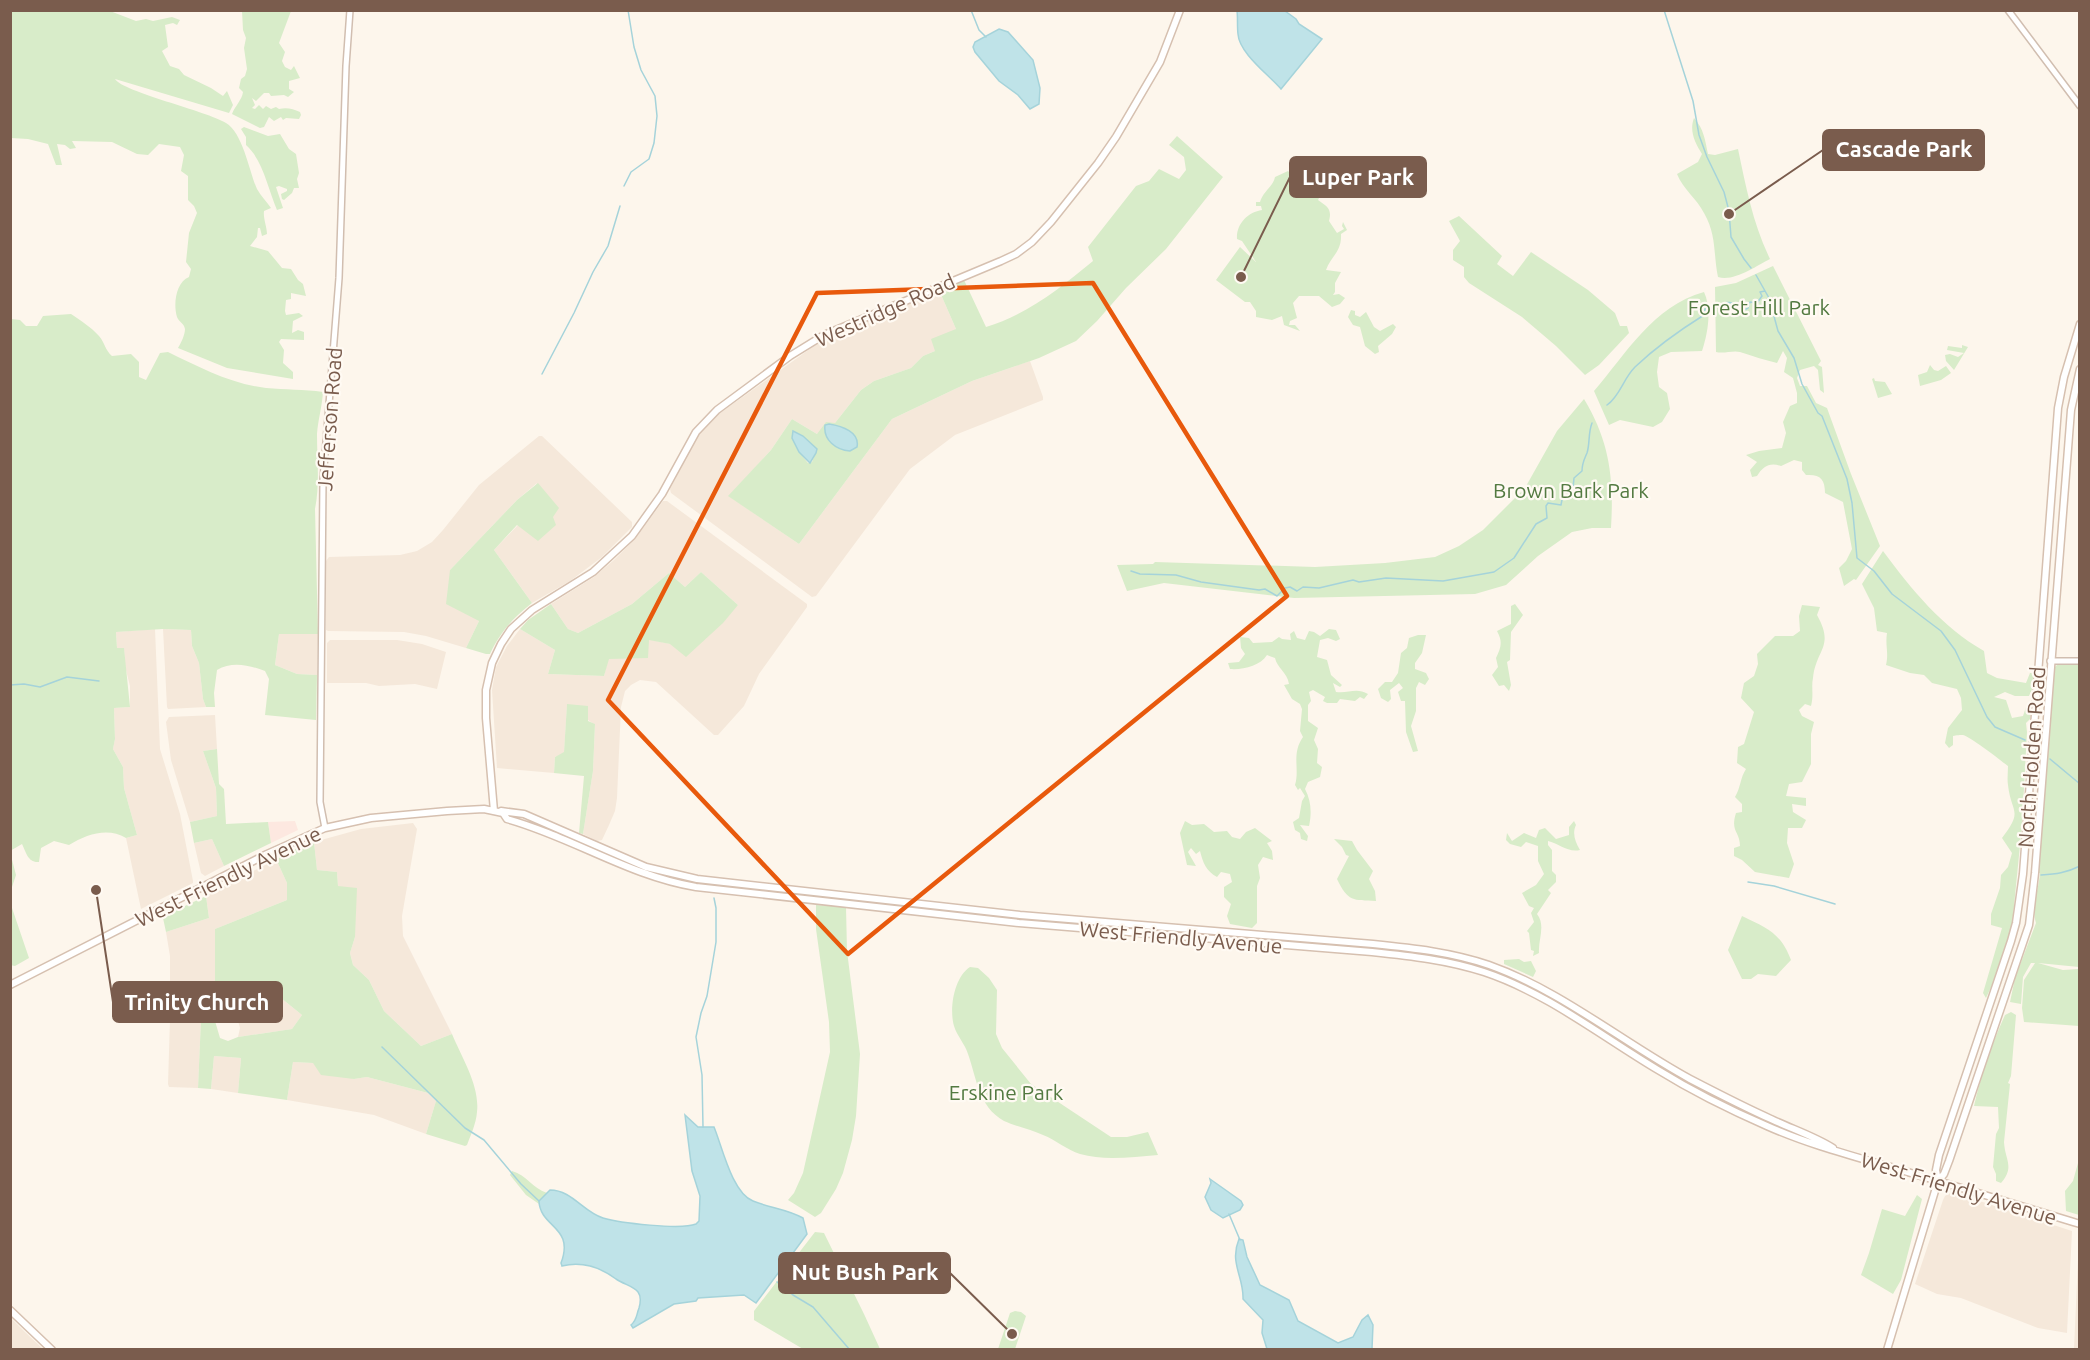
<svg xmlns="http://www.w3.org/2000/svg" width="2090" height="1360" font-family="Ubuntu,sans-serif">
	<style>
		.residential { fill: #f5e8da }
		.commercial { fill: #fde8e0 }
		.green { fill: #d8ecc9; fill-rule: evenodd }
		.water { fill: #bfe3e8; stroke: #a5d3da; stroke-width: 1.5 }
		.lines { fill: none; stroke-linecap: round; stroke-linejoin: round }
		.stream { stroke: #a5d3da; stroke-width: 1.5 }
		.tertiary-casing { stroke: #d1beb0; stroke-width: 8 }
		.secondary-casing { stroke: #d6c0b0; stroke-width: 9 }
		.tertiary { stroke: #fff; stroke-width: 5 }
		.secondary { stroke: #fff; stroke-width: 6 }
		.marked { fill: none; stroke: #e8590c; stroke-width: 4.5; stroke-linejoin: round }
		.labels { text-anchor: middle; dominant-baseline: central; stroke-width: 4.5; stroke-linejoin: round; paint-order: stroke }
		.park-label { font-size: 21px; fill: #537a41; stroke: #fffaf3 }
		.street-label { font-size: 21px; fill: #7a5c4d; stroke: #fffaf3 }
		.leader { fill: none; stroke: #7a5c4d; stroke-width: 2 }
		.callout-dot { fill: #7a5c4d; stroke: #fffaf3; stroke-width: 2 }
		.callout { fill: #7a5c4d; stroke: #7a5c4d; stroke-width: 2 }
		.callout-label { font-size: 22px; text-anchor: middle; font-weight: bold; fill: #fff }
	</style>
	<rect width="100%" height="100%" fill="#fdf6ec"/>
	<path class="residential" d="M939 290 956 329 935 351 923 356 911 368 874 381 861 390 835 423 817 434 792 419 771 450 729 496 799 544 892 419 972 381 1030 361 1043 397V400L955 435 910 469 816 596 812 597 671 493 670 489 697 437 716 416 814 346 840 331Z
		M539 436H542L632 522V527L602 557 570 581 532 603 494 550 518 525 537 483 517 500 450 570 479 621 466 648 426 636 404 632 328 631 326 630V561L329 557 400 555 417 551 432 542 443 530 479 485Z
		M663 501H667L807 604V607L759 674 744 706 718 735H714L656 682 640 680 631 685 625 691 621 707 617 798 615 811 609 825 602 840 597 841 583 834 593 771 595 725 567 705 564 753 555 757 554 773 497 768 492 690 496 667 507 646 520 629 555 650 548 674 604 676 608 659 648 639 670 644 738 605 701 572 685 587 669 573 632 604 578 633 568 629 551 604 594 577 614 560 635 539Z
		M155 629 160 749 180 814 193 881V883L141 909 126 838 137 835 124 788 123 767 113 749 115 739 114 708 130 707V686L125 666 124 648H117L116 632Z
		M163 629 191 630 192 646 199 663 203 699 206 707 168 709 167 707Z
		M279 634H318L317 675 297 674 275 665Z
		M330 640H397L422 644 446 652 437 689 415 684 379 686 366 683H327V643Z
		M215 715 217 749 203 751 216 788 217 816 190 822 171 760 166 722 169 717Z
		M413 823 417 829 402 916 403 936 452 1034 421 1046 384 1011 369 980 353 965 350 953 355 937 338 886 337 872 317 870 314 842 361 829Z
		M212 839 224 866 205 876 201 873 194 843Z
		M276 859 287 883V900L215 929V979L209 1010 173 1009 170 1007V956L166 932 209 918 206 896Z
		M252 985H265L302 1015 292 1029 238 1037 240 1028 238 1021 230 1015Z
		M173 1018 201 1019 198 1088 169 1087 168 1084 170 1020Z
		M214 1056 241 1058 238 1093 211 1089Z
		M293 1062 313 1063 354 1079 367 1077 428 1093 436 1101 426 1134 374 1115 287 1100Z
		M1952 1192 2072 1231 2067 1333 2038 1328 1961 1298 1937 1294 1915 1284 1943 1200 1945 1196Z
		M2079 1237V1349H2074Z
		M11 1318 25 1332 43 1349H11Z"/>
	<path class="commercial" d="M295 821 298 830 271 843 268 822Z"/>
	<path class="green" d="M11 10 110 11 136 21 146 19 153 21 172 17 180 20 177 25 173 23 165 25 168 47 162 51 170 66 179 69 184 75 211 88 223 96 227 91 233 105 229 113 115 79C123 92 207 111 226 123 243 133 249 171 257 189 261 196 266 201 271 208L264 211C263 218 267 227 267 234L262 236 260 228H258L257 237 250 246 268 251 282 268 291 269 298 280 303 284 306 296 291 293V299L286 300 285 311 286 315 299 313 303 316 293 321 292 333 298 330 304 332V340L281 339 279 342 284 350 283 363 293 372V379L227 368 178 348C181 343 185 335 185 329 184 323 179 322 177 317 173 304 176 282 189 277L191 269 186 262 189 233 197 213 194 206 188 200V176L181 171 184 155 180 147 159 144 148 155 137 154 112 142 72 141 76 148 70 149 65 145 57 144 62 165H56L48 144 28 139 11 138Z
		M242 11H291L279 43 285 52 282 61 285 67 291 70 294 66 300 78 289 81V89L294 92 288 97 284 95 271 96 269 93H264L256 101 252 98 255 105 252 108 255 109 259 105 263 109 266 106 271 109 276 107 279 109C287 107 293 109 300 112L301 115 299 119 286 118 283 120 281 117 274 121 269 117 264 127 260 128 232 114C235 106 242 100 243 92L239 88 241 79 245 76 247 69 244 48 246 38 243 30Z
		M1694 118C1704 129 1705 140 1708 154L1715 155 1738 149C1746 187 1753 224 1770 259 1756 266 1734 282 1718 277 1713 253 1717 236 1704 213 1697 199 1683 189 1677 174L1698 162 1702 154C1695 143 1689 131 1694 118Z
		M244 127 268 136 280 134 289 149 296 154 299 173 297 179 299 188H294L292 193 284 200 282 199 281 194 287 191V189L279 186 276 187 283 208 277 210C268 189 263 160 246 145V137L241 129Z
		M1177 136 1223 177 1166 249 1126 288 1097 321 1076 341 1039 358 972 381 892 419 799 544 728 496 771 450 792 419 817 434 826 422 835 423 861 390 874 381 911 368 923 356 935 351 931 339 956 329 939 290 964 280 986 327C1027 315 1060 288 1093 261L1088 247 1136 186 1149 181 1159 169 1179 179 1186 170 1184 157 1169 145ZM803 436 817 449 812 462 808 463 799 452Z
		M1288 171 1294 177 1317 188 1320 196 1318 200C1328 207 1332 209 1329 221L1337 233 1344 229 1342 226 1343 222 1347 230 1341 234C1342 252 1331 256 1326 270L1341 272 1335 283V292L1333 295 1339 294 1345 298 1340 304 1332 307 1319 296H1299L1293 303 1297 318 1290 321 1289 325H1295L1300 331 1284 325 1282 316 1272 320 1256 317V311L1250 302H1245L1216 280 1240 247 1256 262 1242 241 1237 239C1236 224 1248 212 1262 210L1261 206H1256V202H1260C1263 191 1273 187 1275 177Z
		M1459 216 1502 256 1497 264 1513 276 1531 252 1588 290 1615 313 1620 326H1627L1629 333 1599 365 1585 375 1556 346 1522 317 1469 283 1464 277V267L1453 260V250L1460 241 1449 221Z
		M1773 266 1821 361 1818 365 1822 367 1824 393 1820 390 1818 370 1814 366 1800 370 1797 378 1800 386H1807L1816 403 1827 408 1851 474 1880 546 1856 580 1854 579 1844 586 1839 568 1846 561 1852 549 1843 502 1825 493C1825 479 1820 474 1806 475L1802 470V462L1794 460 1781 466C1770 462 1763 466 1757 476L1752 477 1750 470 1757 462 1746 455 1759 451 1782 448 1786 433 1783 422 1790 406 1797 403V393L1793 378 1784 372 1787 358 1783 351 1777 363C1764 360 1753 356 1740 352 1733 350 1724 354 1716 352L1715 287 1736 283Z
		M1704 292C1712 309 1708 333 1702 351L1671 352 1659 357 1657 372 1659 387 1667 393 1670 409 1662 422 1653 427 1620 420 1609 425 1594 391C1626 354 1653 306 1704 292Z
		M1351 310 1355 311V315L1360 317 1366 312 1374 327 1380 331 1393 324 1396 327 1392 334 1378 346 1379 352 1375 354 1365 346 1360 327 1353 325 1348 317Z
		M71 314C80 320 91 327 99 336 105 343 105 350 112 356L131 354 139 362V377L146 380 160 353 168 352C199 367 231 384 266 388 285 390 304 389 323 392 322 407 318 420 317 434 317 459 320 484 315 509L318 634H279L275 665 297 674 317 675 316 720 265 715 269 679 265 671C249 665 232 661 217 670L214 693 215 707H206L203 699 199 663 192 646 191 630 163 629 116 632 117 648H124L130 707 114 708 115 739 113 749 123 767 124 788 137 835 126 838C108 827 87 834 69 845L54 841 41 848 39 862C28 863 26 852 22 844L10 851 11 319 20 320 26 326H37L43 316Z
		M1962 345 1968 347 1954 370 1946 361 1945 355 1950 354 1958 357 1964 353 1947 350 1948 346 1962 348Z
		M1930 365 1934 370 1938 371 1946 366 1951 373 1941 380 1920 386 1918 375 1927 372Z
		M1874 378 1875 381 1885 382 1892 394 1878 398 1872 379Z
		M1584 399C1610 442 1614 479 1611 528H1592L1572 532 1538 556 1506 585 1475 594 1294 598 1164 583 1127 591 1117 565 1153 564 1155 562 1315 567 1385 563 1435 557 1459 546 1483 530 1525 488 1557 431Z
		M538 483 559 508 553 517 556 525 538 541 517 525 494 550 532 603C513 618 500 632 490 654H486L466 648 479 621 446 604 450 570 517 500Z
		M1883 551C1912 590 1942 627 1984 651L1987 673 1997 678 2026 683 2030 673H2034V685L2029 696H2015L2005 692 1994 697 2006 700 2012 718 2023 716 2026 707H2031L2030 719 2026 723 2027 732 2022 825 2012 926 1992 985 1986 998 1983 993 2002 928 1991 925V914L2000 888 2001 875 2008 867 2012 853 2002 838C2024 810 2011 813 2008 785 2007 779 2008 772 2008 766 2000 760 1971 737 1963 735 1961 735 1956 735 1953 736V745L1949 748 1945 743 1948 728 1962 710 1961 698 1957 689 1932 683 1924 675 1910 673 1886 665C1889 652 1885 646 1887 633L1877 631 1874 608 1862 584Z
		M701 572 738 605 723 623 686 657 670 644 649 640 648 658 609 659 604 676 548 674 555 650 520 629 528 620 551 604 568 629 578 633 632 604 669 573 685 587Z
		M1515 604 1523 615 1511 632 1510 660 1507 662 1511 685 1509 691 1504 685 1499 686 1492 675 1498 667 1496 658C1501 647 1503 642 1497 631L1511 624V606Z
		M1802 605 1820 607 1817 615C1835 647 1816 649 1813 678 1811 687 1814 695 1811 706L1805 704 1799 710 1802 716 1814 722 1811 734V764L1802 782 1789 784 1786 796 1806 798V806L1792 804 1793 812 1806 820 1802 828H1788L1787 843 1794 864 1789 878 1755 872 1742 860 1734 856V848L1740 846C1740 831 1730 832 1736 813L1742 812V804L1735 797C1741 787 1740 778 1746 769L1737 763 1738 747 1744 744 1754 712 1741 698 1744 683 1754 676 1758 664 1757 654 1775 636H1793L1800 631 1799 616Z
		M1329 629 1336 630 1340 639 1336 641 1328 638 1320 640 1317 657 1327 660 1331 675 1342 685 1340 687 1333 683 1336 692C1348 694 1356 687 1368 694L1364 699 1360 697 1355 701 1340 699 1337 703H1327L1323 701 1325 697 1313 690 1309 692 1311 701 1308 705V721L1318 728 1314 740 1318 749 1317 763 1322 767 1320 777 1308 782 1305 789C1311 800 1312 813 1309 826L1300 825 1308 836 1307 841 1301 839 1300 833 1295 830 1293 822 1299 818 1302 801 1305 796 1300 788 1298 790 1295 785C1300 769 1291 754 1303 737L1300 731 1302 709 1300 704 1292 699 1284 685 1289 684C1287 672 1277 668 1275 658L1267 655C1260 666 1243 670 1230 669L1228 663 1239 662 1245 654 1241 648 1240 637 1249 638 1253 643 1272 642 1279 637 1282 639 1291 640 1290 634 1294 631 1297 638 1305 640 1309 631 1314 632 1320 636Z
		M1418 635H1426L1422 653 1415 663V669L1426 673 1429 679 1425 685 1419 682 1416 688V711L1411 726 1418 751 1413 752 1406 732 1405 701H1401L1398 692 1403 688 1399 683 1390 690 1391 699 1388 702 1381 698 1378 689 1385 682H1392L1398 673 1401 653 1407 648 1409 638Z
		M2062 663H2079V967L2038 963 2063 970 2079 969V1026L2024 1022 2022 1008 2024 980 2035 963H2031L2023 977 2021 1004 2010 1002 2015 978 2036 923C2031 907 2039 889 2040 873H2038L2053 669 2057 665Z
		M567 704 588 706V721L595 724 593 771 583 834 579 833 584 776 554 773 555 757 564 752Z
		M217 749 219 784 224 789 226 824 268 822 271 843 224 866 212 839 194 843 190 822 217 816 216 788 203 751Z
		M1185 821 1192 825 1204 824 1214 832 1227 831 1232 837 1240 839 1246 832 1255 828 1272 841 1267 843 1272 851 1273 860 1263 857 1258 865 1260 878 1257 886V923L1252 928 1230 924 1227 916 1231 904 1224 897V887L1232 882 1230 874 1221 872 1217 877C1206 871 1203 863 1200 851L1196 854 1191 848 1188 852 1196 866 1187 865 1180 833Z
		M1574 821 1576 825C1572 833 1575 842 1580 850 1568 853 1558 843 1548 841V845L1552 850V871L1556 875V882L1548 890 1551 893 1537 914C1546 925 1538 940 1539 953L1533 956 1534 951 1531 950 1529 933 1527 931 1534 922 1531 913 1534 908 1529 906 1522 893 1536 885 1544 874 1538 861V846L1526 842 1521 847 1510 844 1506 840 1507 833 1512 841 1524 833 1536 838 1539 830 1545 828 1556 839 1569 835V827Z
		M1334 839 1352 841 1357 850 1373 871 1369 879 1375 891 1376 901C1353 900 1348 902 1337 879L1349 856 1346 855 1342 847Z
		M314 842 317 870 337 872 338 886 357 888 355 937 350 953 353 965 369 980 384 1011 421 1046 452 1034C462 1058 480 1086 477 1112 476 1124 471 1134 467 1145L465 1146 426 1134 436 1101 428 1093 367 1077 354 1079 321 1075 313 1063 293 1062 287 1100 238 1093 241 1058 214 1056 211 1089 198 1088 201 1019 215 1021 220 1038 228 1041 238 1037 292 1029 302 1015 265 985H252L230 1015 209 1010 215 979V929L287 900V883L276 859 297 848Z
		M10 852 16 875 11 890 12 908 29 958 15 966 10 965Z
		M206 896 209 918 166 932 163 918 166 915Z
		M816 905 846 907 847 951 860 1054 856 1116 852 1140 843 1173 836 1189 821 1213 815 1217 788 1200 794 1193 803 1173 830 1052 829 1022 816 929Z
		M1742 916C1767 928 1781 933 1791 960L1776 976 1758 974 1751 979H1742L1728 950Z
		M1519 959 1524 962 1531 961 1536 971 1533 977 1504 964V960Z
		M970 967 978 968 989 978 997 990 996 1034 1002 1048 1031 1084 1111 1137H1127L1148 1132 1158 1155C1132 1157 1104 1161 1080 1154 1067 1150 1056 1140 1043 1135 1032 1130 1015 1126 1004 1121 978 1106 977 1079 968 1054 965 1044 957 1036 954 1026 949 1009 954 977 970 967Z
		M2011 1012 2016 1015 2011 1076 2008 1083 2010 1084 2004 1142C2005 1160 2015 1167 2001 1183L1996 1181V1174L1993 1167 1996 1134 1999 1128 1998 1107 1974 1106C1981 1075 1992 1044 2005 1015Z
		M2079 1162H2080L2079 1215 2066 1211 2065 1191 2073 1181 2078 1163Z
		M512 1171C527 1175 532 1188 547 1193L539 1201V1204L526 1195 510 1175Z
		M1917 1195 1922 1199 1901 1280 1893 1294 1861 1275 1869 1253 1882 1209 1905 1216Z
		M815 1232 824 1233 864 1314 880 1349H803L754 1320V1311Z
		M1015 1311 1021 1312 1026 1316 1015 1349H998L1010 1313Z"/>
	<path class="water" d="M1237 11H1285L1296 19 1299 24 1322 39 1281 89C1269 75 1239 53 1238 34 1237 26 1238 18 1237 11Z
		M999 29 1008 32 1033 60 1040 88 1039 104 1030 109 1018 95 999 81 975 52 973 47 975 42Z
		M829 424C842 426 860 432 857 447L850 451C836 450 823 440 825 425Z
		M793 431 803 436 817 449 816 453 810 463 799 452 792 438Z
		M685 1115 698 1127H714C722 1146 732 1193 753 1201 770 1208 787 1209 803 1218L807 1234 756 1303 744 1295 698 1298 696 1301 674 1304 633 1328 631 1325C637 1320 636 1316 639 1308 645 1287 630 1288 616 1279 600 1267 583 1261 562 1266L561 1263C575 1226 540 1228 539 1201L550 1190C572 1190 583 1212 603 1218 619 1223 681 1230 696 1224L699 1221 700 1196 692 1171Z
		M1210 1179 1241 1201 1243 1205 1240 1210 1223 1218 1211 1210 1205 1197 1211 1183Z
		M1239 1239 1243 1240 1247 1257 1260 1285 1289 1300 1298 1321 1338 1343 1353 1337 1362 1320 1368 1315 1373 1325 1372 1349H1267L1262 1333 1263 1320 1243 1299C1244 1277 1229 1263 1239 1239Z"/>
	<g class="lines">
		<path class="stream" d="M971 10 979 30 986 37
			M1664 10 1693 101 1699 135 1707 157 1724 192 1729 211 1731 237 1744 259 1751 268
			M624 186 631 172 649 159 654 143 657 116 655 96 641 70 634 47 628 10
			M1756 275 1769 298 1778 331 1794 358 1802 384 1818 413 1822 416 1847 479 1852 503 1857 558 1874 571 1892 594 1941 631 1955 650 1987 717 1995 727 2025 740
			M1719 306C1728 298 1735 305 1744 310L1748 308 1750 302 1757 303 1762 296 1760 292 1765 291
			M542 374 574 313 593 272 608 246 620 206
			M1607 405C1620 396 1623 379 1635 367 1655 348 1680 330 1704 315L1705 309 1709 306
			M1131 571 1140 574 1176 575 1201 582 1259 590 1265 589 1277 596 1285 588 1290 587 1297 591 1303 587 1319 588 1353 580 1359 582 1386 578 1443 581 1494 572 1514 558 1536 524 1547 518 1546 506 1548 503 1561 505 1564 489 1573 488 1574 478 1582 471C1582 463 1584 460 1587 453 1590 444 1588 433 1592 423
			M10 685 24 684 40 687 67 677 99 681
			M2050 759 2080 784
			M2041 875C2056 874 2066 873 2080 866
			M1748 882 1774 886 1835 904
			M382 1047 465 1128 484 1140 521 1184 539 1201
			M703 1127 702 1075 696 1037 701 1013 707 996 716 942V908L714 898
			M1229 1214 1240 1240
			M777 1282 793 1295 813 1307 850 1350"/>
		<defs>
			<path id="tertiary" d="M2008 10 2080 106
				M2050 661H2080
				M325 828 320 802 323 480 339 278 346 66 350 10"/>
			<path id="secondary" d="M494 811 486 718V690L492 663 501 644 511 629 532 610 593 572 632 536 662 494 696 432 717 410 790 356 824 335 1001 261 1016 254 1032 242 1051 222 1098 163 1116 137 1160 62 1180 10
				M501 811 524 814 646 867 697 879 1020 915 1373 944C1412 948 1451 952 1489 965 1562 991 1622 1042 1690 1079 1717 1093 1744 1107 1771 1119 1792 1129 1814 1136 1833 1148
				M10 985 267 854 325 828 371 818 447 811 484 809 503 813 507 819C572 837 629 876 696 887L1019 923 1372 952C1410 956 1447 960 1484 972 1547 993 1601 1036 1658 1070 1692 1091 1730 1110 1767 1126 1814 1147 1865 1159 1914 1174 1969 1190 2024 1207 2080 1224
				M1938 1181 1936 1170 1939 1155 2011 941 2016 923 2023 874 2058 408 2064 377 2080 324
				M10 1310 52 1350
				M1887 1350 1938 1181 1944 1174 1949 1161 2029 925 2035 873 2071 410 2080 369"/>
		</defs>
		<use href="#tertiary" class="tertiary-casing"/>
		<use href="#secondary" class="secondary-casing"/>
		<use href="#tertiary" class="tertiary"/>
		<use href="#secondary" class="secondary"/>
	</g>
	<path class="marked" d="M1093 283 1287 596 848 954 608 700 817 293Z"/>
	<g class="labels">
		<g class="park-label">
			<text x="1759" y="307">Forest Hill Park</text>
			<text x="1571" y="490">Brown Bark Park</text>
			<text x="1006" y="1092">Erskine Park</text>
		</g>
		<g class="street-label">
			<text transform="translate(885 310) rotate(-24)">Westridge Road</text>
			<text transform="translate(329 419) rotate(-86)">Jefferson Road</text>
			<text transform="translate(2031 757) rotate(-86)">North Holden Road</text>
			<text transform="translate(228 876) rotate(-26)">West Friendly Avenue</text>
			<text transform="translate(1181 937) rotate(5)">West Friendly Avenue</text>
			<text transform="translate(1959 1188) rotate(17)">West Friendly Avenue</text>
		</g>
	</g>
	<path class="leader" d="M1729 214L1823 150M1241 277L1290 177M96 890L113 1002M1012 1334L950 1273"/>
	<g class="callout-dot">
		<circle cx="1729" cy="214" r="6"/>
		<circle cx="1241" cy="277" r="6"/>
		<circle cx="96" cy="890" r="6"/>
		<circle cx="1012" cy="1334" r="6"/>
	</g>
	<g class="callout">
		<rect x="1823" y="130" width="161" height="40" rx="6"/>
		<rect x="1290" y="157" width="136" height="40" rx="6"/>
		<rect x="113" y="982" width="169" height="40" rx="6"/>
		<rect x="779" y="1253" width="171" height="40" rx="6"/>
	</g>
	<g class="callout-label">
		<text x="1904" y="157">Cascade Park</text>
		<text x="1358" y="185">Luper Park</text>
		<text x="197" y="1010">Trinity Church</text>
		<text x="865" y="1280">Nut Bush Park</text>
	</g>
	<rect width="2090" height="1360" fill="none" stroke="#7a5c4d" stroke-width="24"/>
</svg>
